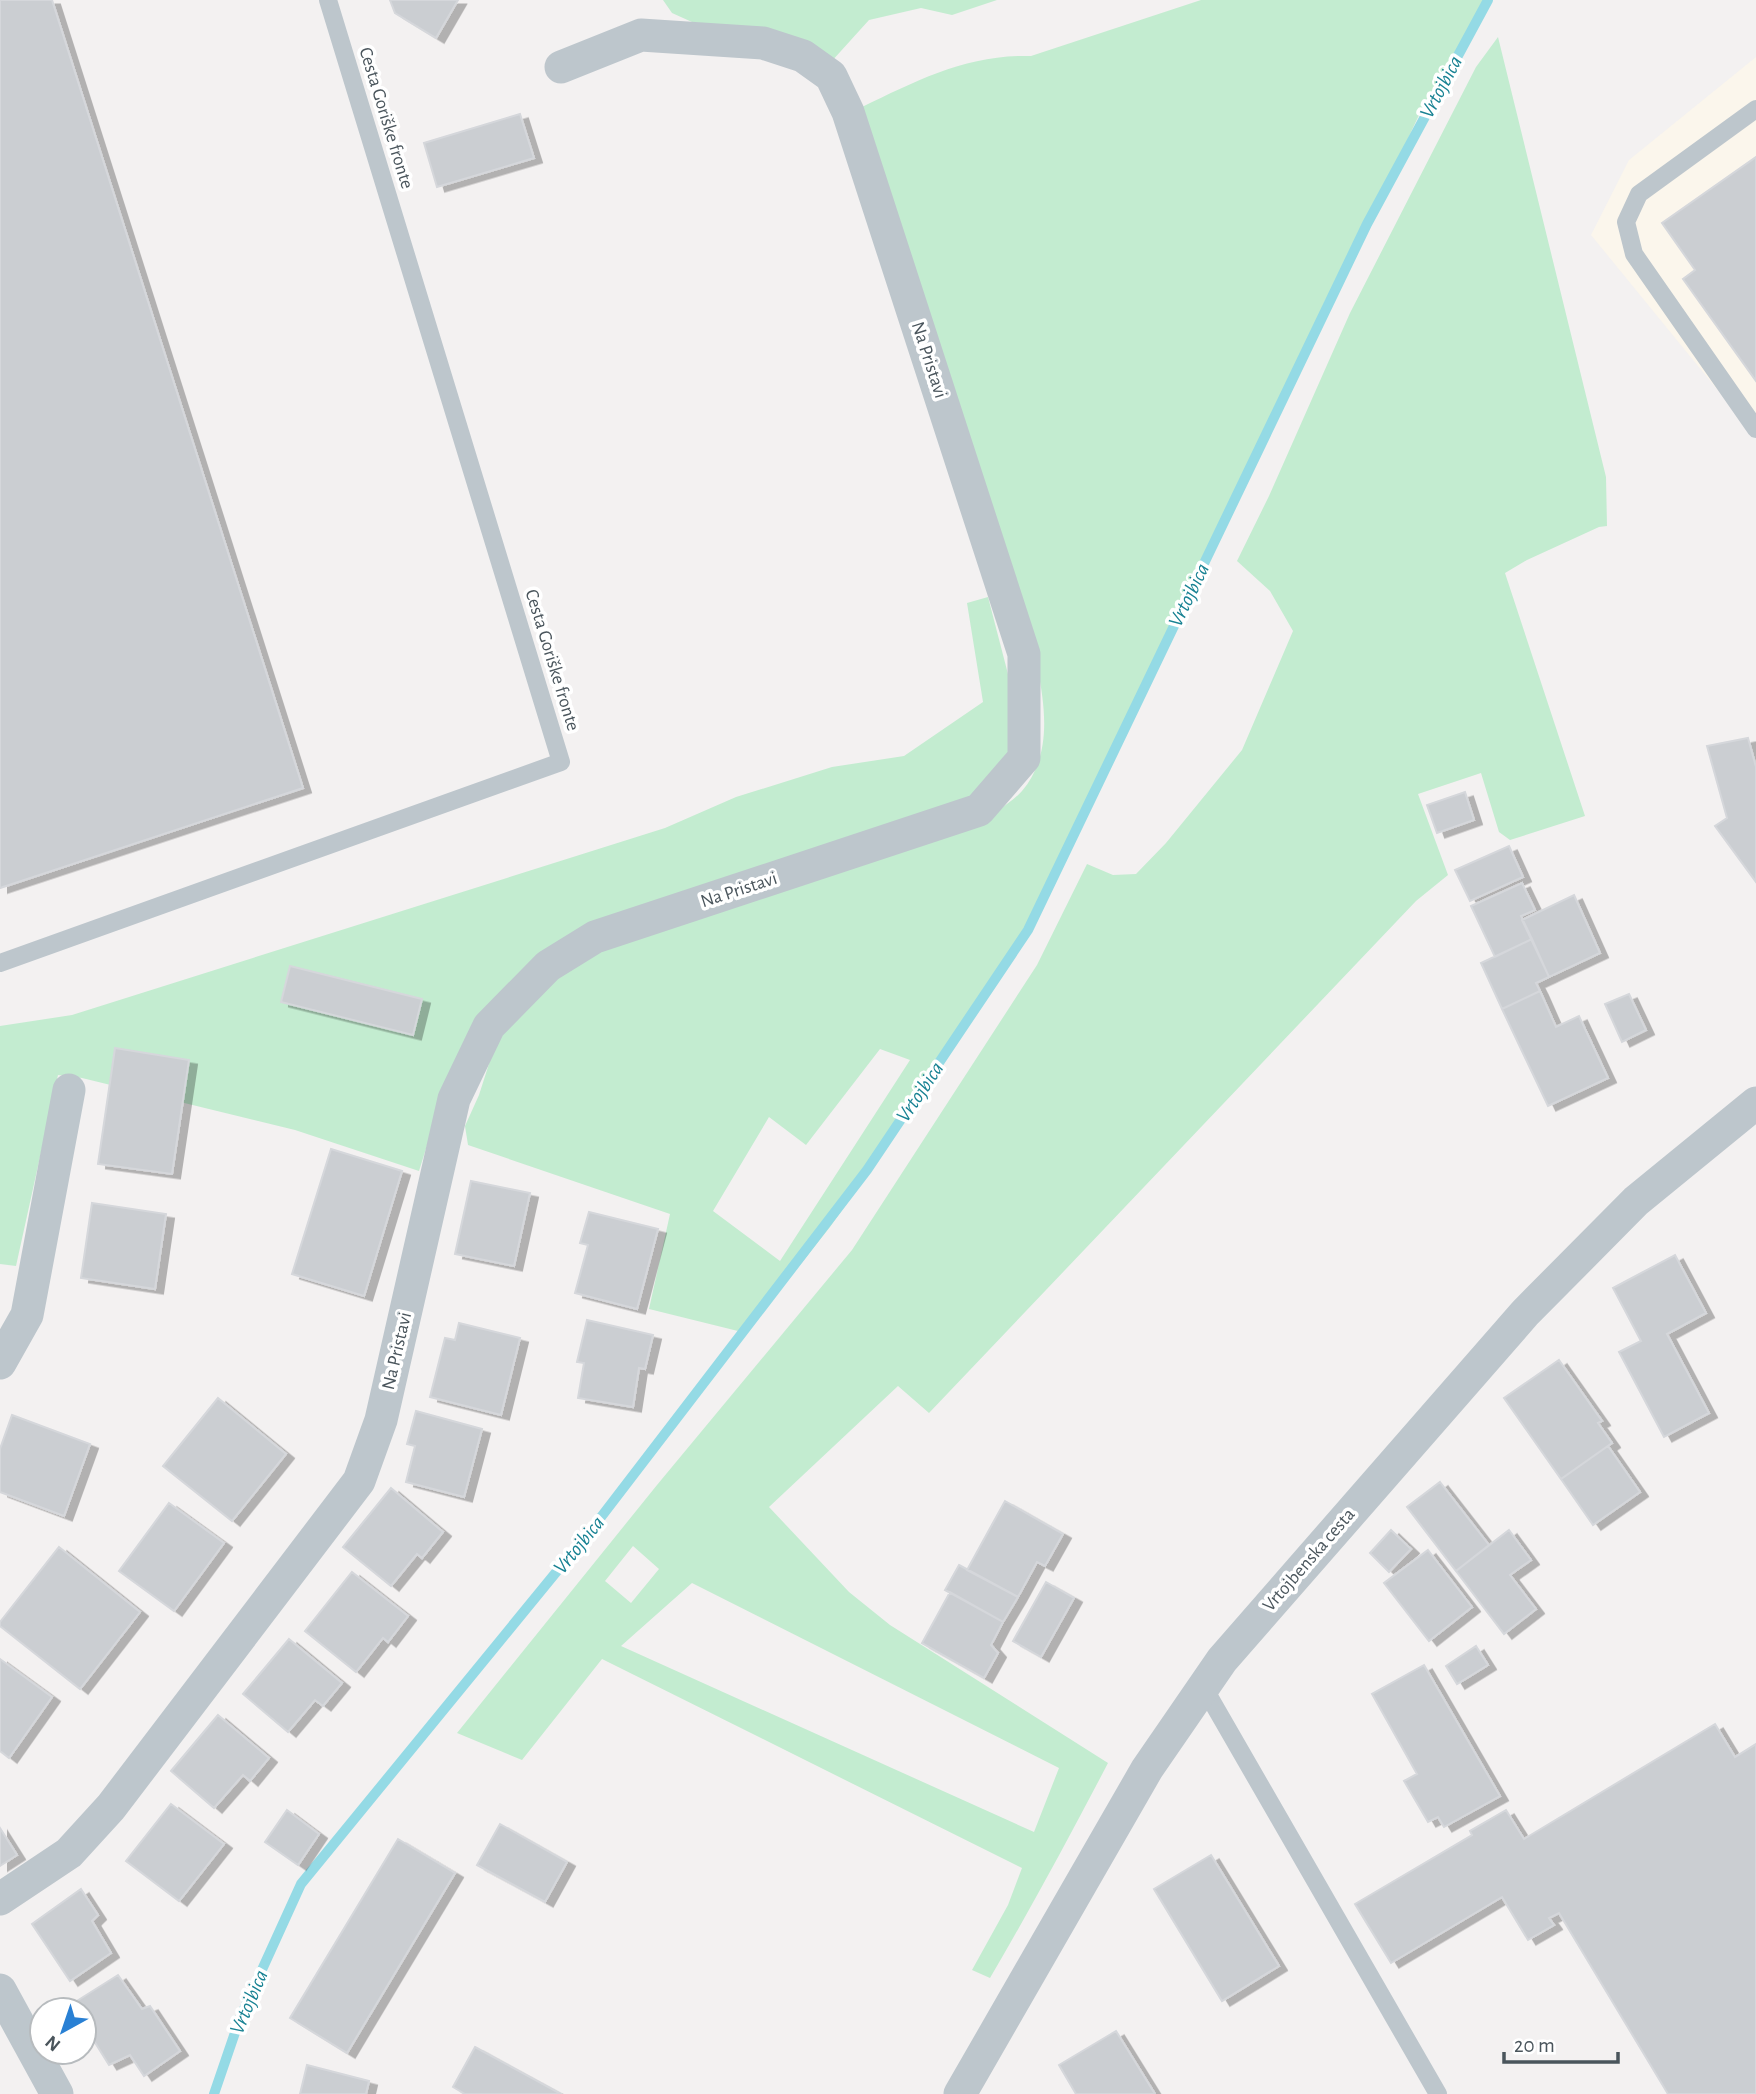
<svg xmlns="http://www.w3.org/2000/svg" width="1756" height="2094" font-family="'Alegreya Sans',sans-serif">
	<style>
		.commercial { fill: #fbf6ec }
		.green { fill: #c3ecd0; fill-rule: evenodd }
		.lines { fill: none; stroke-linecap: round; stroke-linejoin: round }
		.stream { stroke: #94dae5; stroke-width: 10 }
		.building { fill: #cbced2; stroke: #d5d7db; stroke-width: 2; filter: url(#shadow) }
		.lane { stroke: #bdc6cc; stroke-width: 18 }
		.street { stroke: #bdc6cc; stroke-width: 33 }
		.labels { text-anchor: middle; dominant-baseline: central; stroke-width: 7; stroke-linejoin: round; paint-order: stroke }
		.street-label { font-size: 19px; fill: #4a555c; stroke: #fff }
		.water-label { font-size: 21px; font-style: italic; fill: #188293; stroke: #fff }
	</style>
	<defs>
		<filter id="shadow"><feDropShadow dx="8" dy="4.5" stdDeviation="0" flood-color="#0004"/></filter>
	</defs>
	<rect width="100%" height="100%" fill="#f3f1f1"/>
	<path class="commercial" d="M1756 57V437L1591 235 1629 160Z"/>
	<path class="green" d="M663 0H997L952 15 921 8 869 20 831 62 750 30 692 22 672 13Z
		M1201 0H1491L1463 38 1419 115 1362 236 1326 299 1184 610 1014 949 951 1050 867 1175 830 1227 746 1333 649 1309 670 1214 468 1145 465 1126 479 1095 495 1045 535 991 577 960 997 812C1005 805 1015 799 1022 791 1051 757 1046 711 1038 671L862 107C918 80 968 54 1031 56ZM880 1049 910 1060 780 1261 713 1211 769 1117 806 1145Z
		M1498 37 1606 477 1607 526 1599 527 1527 560 1505 573 1585 816 1510 840 1499 832 1481 773 1418 794 1448 875 1416 901 929 1413 898 1386 769 1507 849 1592 890 1625 1108 1763C1070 1836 1031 1908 990 1978L972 1970 1008 1905 1022 1868 602 1659 522 1760 457 1733 657 1485 852 1250 1037 965 1087 864 1113 875 1136 874 1166 843 1242 750 1293 631 1270 591 1237 561 1269 496 1350 313 1476 67ZM633 1546 659 1569 631 1603 605 1581ZM692 1583 1059 1768 1034 1832 621 1646Z
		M988 597 1015 701 1009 758 978 801 571 933 439 1107 419 1171 295 1130 82 1078 58 1075 16 1266 0 1264V1026L72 1015 665 828 736 797 832 767 904 756 983 702 967 603Z"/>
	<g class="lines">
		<path class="stream" d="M214 2094 240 2018 301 1884 598 1521 867 1170 1028 930 1367 224 1488 0"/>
	</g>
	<path class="building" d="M0 0H52L303 788 0 888Z
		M390 0H458L436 38 395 13Z
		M520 114 534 158 437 187 424 143Z
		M1756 157V381L1683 279 1695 270 1662 223Z
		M1748 738 1756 767V882L1715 826 1727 818 1707 746Z
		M1465 792 1474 820 1437 833 1427 805Z
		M1509 846 1523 877 1470 901 1455 870Z
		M1522 883 1535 910 1521 916 1532 939 1495 957 1471 906Z
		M1574 895 1600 953 1549 977 1522 920Z
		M1532 939 1549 977 1536 983 1540 991 1502 1009 1481 963Z
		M290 966 422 999 413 1035 281 1002Z
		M1540 991 1556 1027 1579 1016 1608 1078 1548 1106 1502 1009Z
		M1629 994 1646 1030 1622 1042 1605 1004Z
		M115 1048 189 1060 172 1174 98 1164Z
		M331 1149 402 1171 364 1296 292 1274Z
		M471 1181 530 1193 514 1266 455 1254Z
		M92 1203 166 1214 155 1289 81 1278Z
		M589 1212 658 1229 637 1309 575 1293 588 1245 580 1243Z
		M1675 1255 1706 1313 1667 1334 1709 1413 1664 1437 1619 1352 1641 1341 1613 1288Z
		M587 1320 653 1335 645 1369 639 1368 633 1407 578 1398 584 1363 577 1362Z
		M459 1323 520 1338 501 1415 430 1397 445 1338 455 1340Z
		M1559 1360 1602 1421 1598 1423 1612 1443 1561 1479 1504 1398Z
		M218 1398 286 1454 232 1521 163 1466Z
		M416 1411 482 1429 464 1497 406 1482 415 1446 407 1444Z
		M12 1415 90 1444 64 1516 0 1492V1449Z
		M1608 1446 1640 1492 1593 1525 1561 1479Z
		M1440 1482 1489 1545 1456 1571 1407 1507Z
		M391 1488 443 1532 422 1558 417 1554 391 1586 343 1547Z
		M1005 1501 1063 1534 1045 1566 1037 1562 1018 1597 967 1570Z
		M169 1503 224 1543 174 1611 119 1571Z
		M1391 1530 1411 1549 1389 1572 1370 1553Z
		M1509 1530 1531 1560 1510 1575 1536 1609 1504 1634 1456 1571Z
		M59 1547 140 1612 80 1689 0 1626V1622Z
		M1428 1550 1472 1607 1429 1641 1384 1583Z
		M959 1565 1018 1597 1003 1622 945 1590Z
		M352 1572 408 1616 388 1642 383 1638 356 1672 305 1631Z
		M1046 1582 1074 1598 1041 1657 1013 1641Z
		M950 1592 1003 1622 991 1645 998 1653 984 1678 922 1643Z
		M289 1639 342 1683 323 1706 315 1700 288 1732 243 1694Z
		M1476 1646 1488 1665 1457 1684 1446 1666Z
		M0 1659 52 1697 9 1758 0 1751Z
		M1424 1665 1500 1796 1444 1827 1438 1817 1428 1822 1404 1781 1417 1774 1372 1694Z
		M218 1715 269 1758 250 1781 243 1775 214 1808 171 1771Z
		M1715 1724 1735 1757 1756 1744V2094H1668L1559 1913 1549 1918 1554 1925 1528 1940 1502 1897 1391 1963 1355 1904 1472 1835 1470 1831 1506 1810 1524 1839Z
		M171 1804 224 1844 179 1901 126 1861Z
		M287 1810 319 1834 298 1865 265 1842Z
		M500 1824 567 1862 545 1902 477 1865Z
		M0 1828 17 1855 0 1866Z
		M398 1839 455 1873 347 2053 290 2018Z
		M1211 1855 1279 1966 1222 2001 1154 1889Z
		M81 1889 98 1915 92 1921 111 1953 70 1981 32 1924Z
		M118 1975 142 2009 150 2006 180 2051 144 2076 130 2055 109 2065 84 2025V2010H75L72 2004Z
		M1116 2031 1155 2094H1076L1059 2065Z
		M475 2047 561 2094H465L453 2087Z
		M307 2065 369 2081 366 2094H300Z"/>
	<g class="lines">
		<path class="lane" d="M1756 109 1639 194 1626 222 1634 254 1756 429
			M0 963 561 762 328 0
			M1203 1686 1438 2094"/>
		<path class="street" d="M0 1363 27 1315 69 1090
			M0 1899 69 1853 111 1807 359 1481 381 1420 454 1099 489 1026 548 966 595 937 979 810 1024 758V654L848 112 831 76 803 56 763 43 641 35 561 67
			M0 1990 57 2094
			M960 2094 1147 1769 1222 1660 1525 1313 1636 1201 1756 1103"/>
	</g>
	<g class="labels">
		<g class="street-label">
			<text transform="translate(386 118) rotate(73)">Cesta Goriške fronte</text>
			<text transform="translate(929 360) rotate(72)">Na Pristavi</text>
			<text transform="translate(552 660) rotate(73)">Cesta Goriške fronte</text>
			<text transform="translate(739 890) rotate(-18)">Na Pristavi</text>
			<text transform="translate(397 1351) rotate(-77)">Na Pristavi</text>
			<text transform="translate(1309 1560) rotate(-49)">Vrtojbenska cesta</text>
		</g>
		<g class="water-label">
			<text transform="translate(1441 87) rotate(-62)">Vrtojbica</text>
			<text transform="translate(1189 595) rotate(-64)">Vrtojbica</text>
			<text transform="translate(920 1092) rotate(-56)">Vrtojbica</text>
			<text transform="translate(579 1545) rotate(-51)">Vrtojbica</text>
			<text transform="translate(249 2002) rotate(-67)">Vrtojbica</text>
		</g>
	</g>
	<g transform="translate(63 2031) rotate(220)"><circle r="33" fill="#ffffff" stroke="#b7bbbe" stroke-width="2"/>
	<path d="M0-5L12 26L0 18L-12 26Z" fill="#2980d4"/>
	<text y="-10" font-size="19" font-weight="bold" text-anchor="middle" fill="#4a555c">N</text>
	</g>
	<path d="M1504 2052v10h114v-10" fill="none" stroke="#4a555c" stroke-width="3.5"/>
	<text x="1514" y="2052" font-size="21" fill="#4a555c" stroke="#ffffff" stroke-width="5" paint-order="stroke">20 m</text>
</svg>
